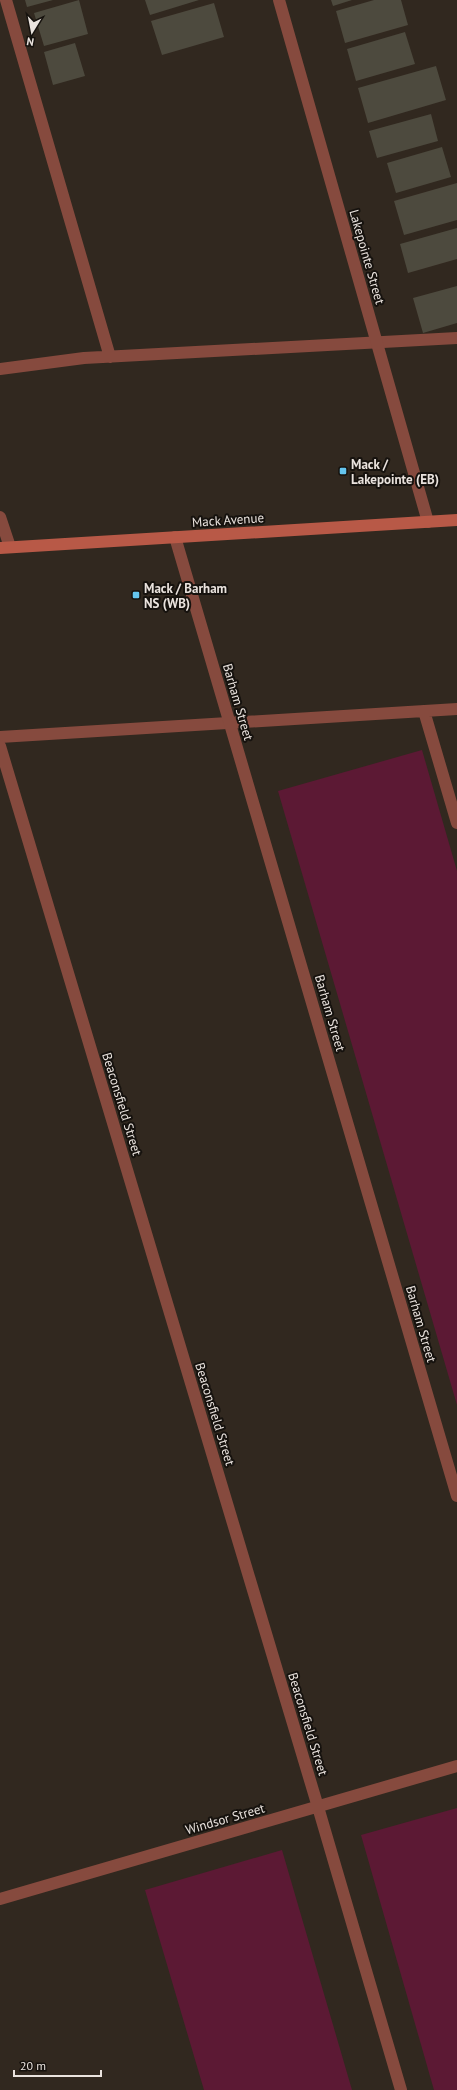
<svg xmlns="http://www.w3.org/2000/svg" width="457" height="2090" font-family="'PT Sans',sans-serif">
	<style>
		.green { fill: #5c1934 }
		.building { fill: #4d4a3e }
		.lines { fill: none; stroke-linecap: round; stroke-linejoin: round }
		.lane { stroke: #864a3e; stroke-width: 12 }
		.street { stroke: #864a3e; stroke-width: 12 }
		.secondary { stroke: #b85947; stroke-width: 12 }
		.poi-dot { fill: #65c5ee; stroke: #16120e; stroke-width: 1.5 }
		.labels { text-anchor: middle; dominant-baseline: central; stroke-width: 4; stroke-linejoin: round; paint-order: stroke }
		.street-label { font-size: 13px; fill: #eae3de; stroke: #16120e }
		.poi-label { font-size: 13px; font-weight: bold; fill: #eae3de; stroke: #16120e; text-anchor: start }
	</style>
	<rect width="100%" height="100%" fill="#31281f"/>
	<path class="green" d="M422 750 457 871V1405L278 791Z
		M457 1808V2090H434L361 1835Z
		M282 1850 352 2090H204L145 1890Z"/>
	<path class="building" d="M25 0H53L27 7Z
		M79 0 88 34 44 46 34 13Z
		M145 0H199L150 15Z
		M331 0H352L333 6Z
		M374 0H401L408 25 345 43 336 11Z
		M214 3 224 37 162 55 151 21Z
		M405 32 415 64 356 81 347 49Z
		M75 43 85 76 53 85 44 52Z
		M436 66 446 100 368 123 358 88Z
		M431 114 438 141 377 158 369 131Z
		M442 147 451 177 396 193 387 163Z
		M457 183V220L404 235 394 201Z
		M457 228V259L408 273 400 244Z
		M457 286V323L423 333 413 298Z"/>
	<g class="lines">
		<path class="lane" d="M6 0 110 357
			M0 369 84 358 457 338
			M424 711 457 823
			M0 737 457 709"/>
		<path class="street" d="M279 0 428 522
			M0 517 10 547
			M175 537 457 1496
			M0 746 318 1807 401 2090
			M0 1899 457 1766"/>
		<path class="secondary" d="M0 548 457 520"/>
	</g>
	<g class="poi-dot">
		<rect x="339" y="467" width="8" height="8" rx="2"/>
		<rect x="132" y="591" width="8" height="8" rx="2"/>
	</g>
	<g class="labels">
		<g class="street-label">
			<text transform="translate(367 257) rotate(74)">Lakepointe Street</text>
			<text transform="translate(228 520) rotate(-4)">Mack Avenue</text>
			<text transform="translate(238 702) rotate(74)">Barham Street</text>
			<text transform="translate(330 1013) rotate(74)">Barham Street</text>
			<text transform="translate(122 1104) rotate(73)">Beaconsfield Street</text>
			<text transform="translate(421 1324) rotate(74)">Barham Street</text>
			<text transform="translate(215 1414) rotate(73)">Beaconsfield Street</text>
			<text transform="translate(308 1724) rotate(73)">Beaconsfield Street</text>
			<text transform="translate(225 1819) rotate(-16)">Windsor Street</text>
		</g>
		<g class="poi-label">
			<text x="351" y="464">Mack /<tspan x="351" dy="15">Lakepointe (EB)</tspan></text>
			<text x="144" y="588">Mack / Barham<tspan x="144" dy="15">NS (WB)</tspan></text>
		</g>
	</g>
	<g transform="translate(32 32) rotate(190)" stroke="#16120e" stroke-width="3" paint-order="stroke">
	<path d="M0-3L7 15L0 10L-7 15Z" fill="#eae3de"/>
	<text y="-6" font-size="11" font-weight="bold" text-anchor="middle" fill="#eae3de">N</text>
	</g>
	<path d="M14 2070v6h87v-6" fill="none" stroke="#eae3de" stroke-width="2"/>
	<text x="20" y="2070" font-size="12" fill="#eae3de" stroke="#16120e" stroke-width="3" paint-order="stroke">20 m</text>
</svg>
